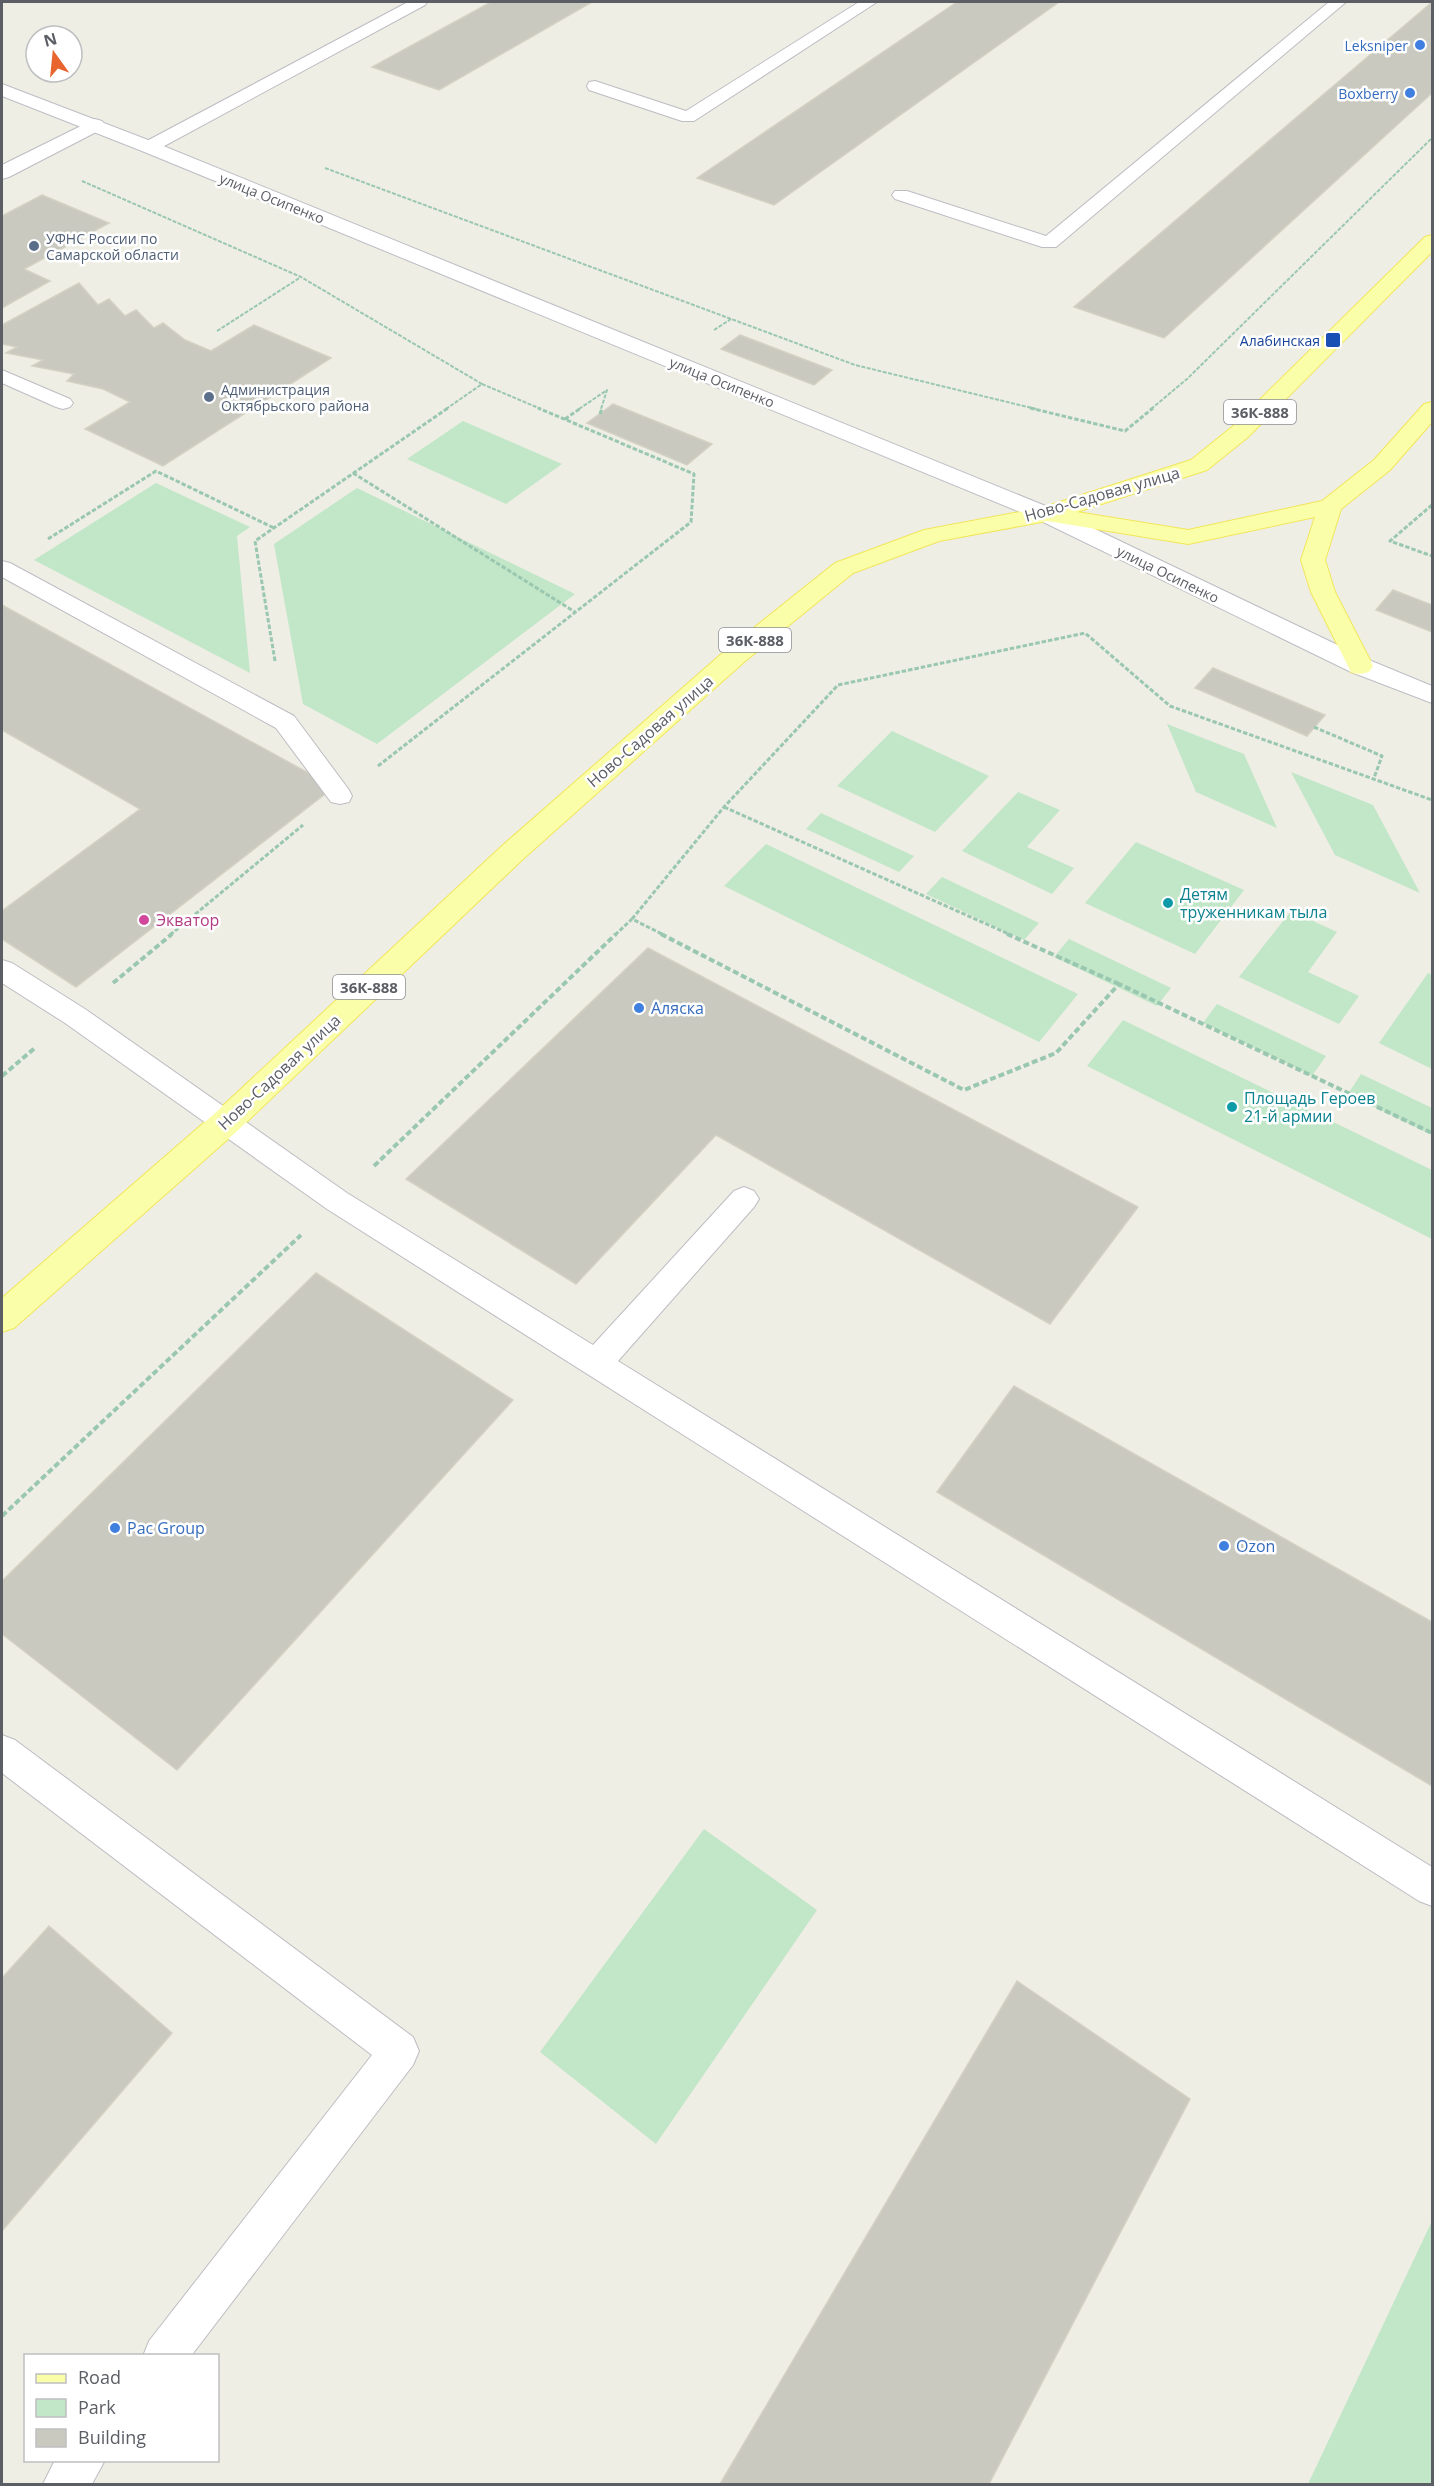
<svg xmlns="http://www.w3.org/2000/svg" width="1434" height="2486" font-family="'Open Sans',sans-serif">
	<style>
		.green { fill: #c1e6c8 }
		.building { fill: #c9c9c0; stroke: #d3d1c2; stroke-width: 1.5 }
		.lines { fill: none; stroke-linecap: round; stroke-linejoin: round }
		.lane-casing { stroke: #bcbcc3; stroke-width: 2 }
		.street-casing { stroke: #bcbcc3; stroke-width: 2 }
		.secondary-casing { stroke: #bdbec5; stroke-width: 2 }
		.primary-casing { stroke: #f1e65b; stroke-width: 2 }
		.path-far2 { stroke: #9ac7b0; stroke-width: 2; stroke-dasharray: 4 1.5; stroke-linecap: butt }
		.path-far1 { stroke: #9ac7b0; stroke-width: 3; stroke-dasharray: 4.5 2; stroke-linecap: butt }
		.path { stroke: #9ac7b0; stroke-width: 4; stroke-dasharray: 6 3; stroke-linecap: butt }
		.lane { fill: #fff; fill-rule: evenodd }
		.street { fill: #fff; fill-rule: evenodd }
		.secondary { fill: #fff; fill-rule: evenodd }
		.primary { fill: #fbfea9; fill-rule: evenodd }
		.shop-dot { fill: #3f7fe0; stroke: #fff; stroke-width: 2 }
		.service-dot { fill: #5c6f8a; stroke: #fff; stroke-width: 2 }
		.transit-dot { fill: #1a4fb4; stroke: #fff; stroke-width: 2 }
		.culture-dot { fill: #0f9aa8; stroke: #fff; stroke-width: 2 }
		.hotel-dot { fill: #d1479c; stroke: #fff; stroke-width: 2 }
		.labels { text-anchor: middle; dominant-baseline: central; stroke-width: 5; stroke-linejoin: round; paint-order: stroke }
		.far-shop-label { font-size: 14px; fill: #366cbe; stroke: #fff; text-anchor: end }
		.far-street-label { font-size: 14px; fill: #5c5e65; stroke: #fff }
		.far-service-label { font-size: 14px; fill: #4e5e75; stroke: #fff; text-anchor: start }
		.far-transit-label { font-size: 14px; fill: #164399; stroke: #fff; text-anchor: end }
		.shield { fill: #fff; stroke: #8d8e93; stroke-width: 1.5 }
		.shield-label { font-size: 15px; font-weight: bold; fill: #5c5e65 }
		.street-label { font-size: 16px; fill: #5c5e65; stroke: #fff }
		.culture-label { font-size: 16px; fill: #0d838f; stroke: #fff; text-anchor: start }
		.hotel-label { font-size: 16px; fill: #b23c85; stroke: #fff; text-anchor: start }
		.shop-label { font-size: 16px; fill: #366cbe; stroke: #fff; text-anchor: start }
	</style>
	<rect width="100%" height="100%" fill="#efeee4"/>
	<path class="green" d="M463 421 562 464 506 504 407 459Z
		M156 483 250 527 237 536 250 673 34 560Z
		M357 488 575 594 377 744 303 704 274 544Z
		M1167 724 1244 754 1277 828 1196 792Z
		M892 731 989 776 935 832 837 786Z
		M1291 772 1373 805 1420 893 1335 855Z
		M1018 792 1060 810 1027 847 1074 868 1052 894 962 851Z
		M821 813 914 856 899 872 806 829Z
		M1136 842 1244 890 1195 954 1085 903Z
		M766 844 1078 994 1039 1042 724 886Z
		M942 877 1039 923 1024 940 926 894Z
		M1291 911 1337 932 1308 972 1359 996 1339 1024 1239 977Z
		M1069 939 1171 988 1157 1006 1054 957Z
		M1428 973 1432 975V1069L1379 1043Z
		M1217 1004 1326 1056 1312 1076 1203 1023Z
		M1123 1020 1432 1170V1239L1087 1066Z
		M1361 1074 1432 1108V1135L1348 1094Z
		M704 1829 817 1910 656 2144 540 2052Z
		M1432 2221V2484H1308Z"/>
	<path class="building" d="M491 2H592L439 90 372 67Z
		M957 2H1059L774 205 697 178Z
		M1432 2V93L1164 338 1074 307Z
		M42 195 109 223 24 269 50 281 2 308V216Z
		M79 283 98 305 109 299 125 316 136 310 154 328 163 323 185 340 211 351 254 325 331 358 163 466 85 429 130 402 103 389 67 381 74 374 32 366 43 360 6 353 17 347 2 344V325Z
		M740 335 832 370 814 385 721 349Z
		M613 404 712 444 687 465 587 423Z
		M1393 590 1432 605V632L1376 610Z
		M2 605 334 787 76 987 2 939V911L140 809 2 730Z
		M1213 668 1325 715 1307 736 1195 688Z
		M648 948 1138 1207 1050 1324 716 1135 576 1284 406 1179Z
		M316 1273 513 1400 177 1770 2 1634V1581Z
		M1014 1386 1432 1622V1786L937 1492Z
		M49 1926 172 2033 2 2231V1978Z
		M1017 1981 1190 2099 989 2484H720Z"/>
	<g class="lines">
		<defs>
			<path id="lane" d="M408 2H427L425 5 155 151H143L140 147 143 143Z
				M859 2H877L694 121H682L589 90 587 86 589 82 595 81 686 111Z
				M1329 2H1346L1056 247H1042L895 199 892 195 895 191H907L1046 236Z
				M2 370 70 399 73 403 70 407 63 409 56 407 2 383Z
				M2 561 10 563 294 716 349 790 352 796 349 802 340 804 331 802 276 728 2 577Z
				M2 960 12 963 85 1009 347 1193 593 1345 734 1191 744 1187 754 1191 759 1199 754 1207 618 1361 1432 1867V1906L1419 1901 327 1209 65 1023 2 983Z
				M2 1735 15 1740 413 2037 419 2051 413 2065 191 2356H143L149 2341 372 2055 2 1773Z
				M55 2460H105L92 2484H43Z"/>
			<path id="street" d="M95 119 102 121 105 125 102 129 9 177 2 179V165Z"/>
			<path id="secondary" d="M2 84 156 143 1053 509 1369 660 1432 686V703L1351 672 1037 519 142 151 2 96Z"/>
			<path id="primary" d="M1432 235V252L1248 437 1207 470 1077 512 1188 530 1322 501 1374 460 1424 404 1432 402V422L1390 470 1341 509 1325 560 1335 592 1373 666 1369 672 1360 674 1351 672 1311 592 1301 560 1315 517 1188 544 1047 521 939 541 853 573 744 662 523 859 236 1132 14 1328 2 1332V1298L214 1114 503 845 726 650 835 563 924 530 1041 508 1191 460 1232 427 1425 237Z"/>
		</defs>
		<use href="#lane" class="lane-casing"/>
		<use href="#street" class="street-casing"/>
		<use href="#secondary" class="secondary-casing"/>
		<use href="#primary" class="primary-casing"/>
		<path class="path-far2" d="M325 168 855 365 1036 409
			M82 181 301 277 482 384 446 409
			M714 330 731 319
			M217 331 301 277
			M482 384 541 409
			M579 409 607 390 601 409
			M1151 409 1187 379 1432 138"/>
		<path class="path-far1" d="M1030 408 1125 431 1153 408
			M600 414 602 408
			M565 419 581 408
			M353 473 575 612
			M1432 505 1390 541 1432 556
			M48 539 156 471 274 528
			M275 661 255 541 448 408
			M1314 727 1382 756 1374 778
			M378 766 691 522 694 474 538 408
			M724 807 1011 935
			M632 919 724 807 838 685 1085 633 1170 706 1432 800
			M170 935 303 825
			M615 935 632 919 664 935"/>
		<path class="path" d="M661 934 964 1090 1056 1053 1119 984 1432 1133
			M1007 934 1119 984
			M113 983 172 934
			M2 1076 36 1047
			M374 1166 616 934
			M2 1516 301 1235"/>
		<use href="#lane" class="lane"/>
		<use href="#street" class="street"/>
		<use href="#secondary" class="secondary"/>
		<use href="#primary" class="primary"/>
	</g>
	<g class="shop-dot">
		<circle cx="1420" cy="45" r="6"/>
		<circle cx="1410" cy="93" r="6"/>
		<circle cx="639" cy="1008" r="6"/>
		<circle cx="115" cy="1528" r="6"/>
		<circle cx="1224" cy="1546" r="6"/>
	</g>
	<g class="service-dot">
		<circle cx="34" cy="246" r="6"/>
		<circle cx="209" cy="397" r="6"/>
	</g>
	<rect class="transit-dot" x="1325" y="332" width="16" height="16" rx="3"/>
	<g class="culture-dot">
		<circle cx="1168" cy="903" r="6"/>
		<circle cx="1232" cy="1107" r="6"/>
	</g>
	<circle class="hotel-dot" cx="144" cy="920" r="6"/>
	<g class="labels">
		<g class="far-shop-label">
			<text x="1408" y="45">Leksniper</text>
			<text x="1398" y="93">Boxberry</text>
		</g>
		<g class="far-street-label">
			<text transform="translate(272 198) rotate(22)">улица Осипенко</text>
			<text transform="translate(722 382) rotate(22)">улица Осипенко</text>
			<text transform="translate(1168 574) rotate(26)">улица Осипенко</text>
		</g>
		<g class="far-service-label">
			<text x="46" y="238">УФНС России по<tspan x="46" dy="16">Самарской области</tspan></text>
			<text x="221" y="389">Администрация<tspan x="221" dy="16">Октябрьского района</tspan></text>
		</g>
		<g class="far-transit-label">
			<text x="1320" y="340">Алабинская</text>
		</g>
		<g class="shield">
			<rect x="1224" y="400" width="72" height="24" rx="4.5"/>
			<rect x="719" y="628" width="72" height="24" rx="4.5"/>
			<rect x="333" y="975" width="72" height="24" rx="4.5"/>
		</g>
		<g class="shield-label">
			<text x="1260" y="412">36К-888</text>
			<text x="755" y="640">36К-888</text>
			<text x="369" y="987">36К-888</text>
		</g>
		<g class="street-label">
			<text transform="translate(1102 494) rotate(-16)">Ново-Садовая улица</text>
			<text transform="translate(650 731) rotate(-41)">Ново-Садовая улица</text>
			<text transform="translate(279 1072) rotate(-43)">Ново-Садовая улица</text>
		</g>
		<g class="culture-label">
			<text x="1180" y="894">Детям<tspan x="1180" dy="18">труженникам тыла</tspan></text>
			<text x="1244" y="1098">Площадь Героев<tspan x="1244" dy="18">21-й армии</tspan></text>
		</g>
		<g class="hotel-label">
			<text x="156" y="920">Экватор</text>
		</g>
		<g class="shop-label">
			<text x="651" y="1008">Аляска</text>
			<text x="127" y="1528">Pac Group</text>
			<text x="1236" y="1546">Ozon</text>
		</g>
	</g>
	<rect width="1434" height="2486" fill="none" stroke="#5c5e65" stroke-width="6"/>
	<rect x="24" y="2354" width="195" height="108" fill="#ffffff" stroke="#bebfc1" stroke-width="1.5"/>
	<rect x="36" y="2374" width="30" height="9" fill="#fbfea9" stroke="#bebfc1" stroke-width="1.5"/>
	<text x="78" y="2384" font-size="18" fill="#5c5e65">Road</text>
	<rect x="36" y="2399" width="30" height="18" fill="#c1e6c8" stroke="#bebfc1" stroke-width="1.5"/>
	<text x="78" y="2414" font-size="18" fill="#5c5e65">Park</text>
	<rect x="36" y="2429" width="30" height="18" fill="#c9c9c0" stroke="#bebfc1" stroke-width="1.5"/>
	<text x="78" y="2444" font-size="18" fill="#5c5e65">Building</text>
	<g transform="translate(54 54) rotate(345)"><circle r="28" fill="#ffffff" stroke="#bebfc1" stroke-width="1.5"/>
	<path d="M0-4.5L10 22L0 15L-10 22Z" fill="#e86530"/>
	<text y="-9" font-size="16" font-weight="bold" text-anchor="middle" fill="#5c5e65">N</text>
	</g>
</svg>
